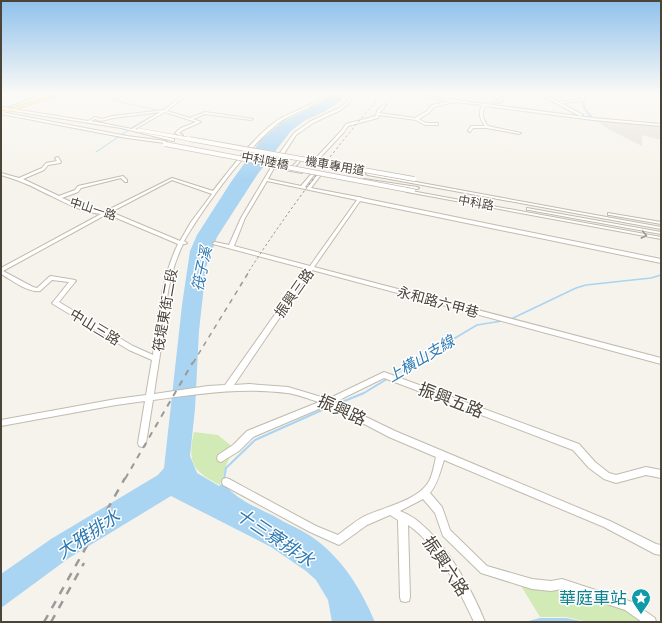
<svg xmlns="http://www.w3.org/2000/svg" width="662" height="623" font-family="'Roboto Condensed','Noto Sans TC',sans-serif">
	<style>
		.industrial { fill: #e6e2dd }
		.green { fill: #d2eab5 }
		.water { fill: #a9d4f2 }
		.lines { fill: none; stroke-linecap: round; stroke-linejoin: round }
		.stream-far3 { stroke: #a9d4f2; stroke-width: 1 }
		.stream-far2 { stroke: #a9d4f2; stroke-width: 1.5 }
		.stream-far1 { stroke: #a9d4f2; stroke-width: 2 }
		.stream { stroke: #a9d4f2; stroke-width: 2.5 }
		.canal { fill: #a9d4f2; fill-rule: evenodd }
		.minor-casing { stroke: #c2bbae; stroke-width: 2 }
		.major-casing { stroke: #e6c16a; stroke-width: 2 }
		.minor { fill: #fff; fill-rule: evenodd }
		.major { fill: #ffe39c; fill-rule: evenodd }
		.rail-far3 { stroke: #9a9a9a; stroke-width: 1; stroke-dasharray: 2.5 2.5; stroke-linecap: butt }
		.rail-far2 { stroke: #9a9a9a; stroke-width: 1.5; stroke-dasharray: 5 5; stroke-linecap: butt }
		.rail-far1 { stroke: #9a9a9a; stroke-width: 2; stroke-dasharray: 6 6; stroke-linecap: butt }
		.rail { stroke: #9a9a9a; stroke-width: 2.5; stroke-dasharray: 8 8; stroke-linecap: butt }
		.minor-bridge-far1-casing { stroke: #c2bbae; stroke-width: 4; stroke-linecap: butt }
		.minor-bridge-casing { stroke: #c2bbae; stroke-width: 5.5; stroke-linecap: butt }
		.minor-bridge-far1 { stroke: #fff; stroke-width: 3 }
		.minor-bridge { stroke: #fff; stroke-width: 4 }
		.oneway { stroke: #9c9892 }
		.labels { text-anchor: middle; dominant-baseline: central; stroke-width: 3; stroke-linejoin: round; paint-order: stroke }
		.far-street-label { font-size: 12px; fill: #4b4439; stroke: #fff }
		.street-label { font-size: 14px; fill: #4b4439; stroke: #fff }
		.water-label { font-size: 15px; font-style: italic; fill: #2e7ab2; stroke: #fff }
		.near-street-label { font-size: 17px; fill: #4b4439; stroke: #fff }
		.near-culture-label { font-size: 17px; fill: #0d838f; stroke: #fff; text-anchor: end }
		.near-water-label { font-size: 18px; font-style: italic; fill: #2e7ab2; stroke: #fff }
	</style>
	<rect width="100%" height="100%" fill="#f6f3ec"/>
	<path class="industrial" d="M596 120 661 126V140L642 135V146L606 128Z"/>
	<path class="green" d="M194 432 218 435 234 448 235 451C224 463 226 472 220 485 193 471 187 463 194 432Z
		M518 581 551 586 620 604 650 622H588L566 617H540Z"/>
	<path class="water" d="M330 93H346L342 100 324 112 304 121 291 131 257 175 217 237 206 267 199 331 195 409 190 456 197 473 219 486 223 483C236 499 255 507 274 516 285 523 298 528 309 535 341 556 360 587 375 622H332L328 600 316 580 306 571 271 547 171 496 69 558 1 608V574L51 539 158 475 164 468 182 305 190 251 197 235 231 182 261 140 281 123 321 102Z
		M540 618H566L585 622H525Z"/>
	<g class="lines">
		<path class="stream-far3" d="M96 152 136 125 158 113V110L124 103 105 95 106 93"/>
		<path class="stream-far2" d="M511 319 576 288 586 285 651 278 661 275
			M413 363 477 325 502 321"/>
		<path class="stream-far1" d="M392 376 415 362
			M337 404 364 393 387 379
			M224 479 226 468 255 440 331 406"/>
		<path class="stream" d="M224 480V478"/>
		<path class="canal" d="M43 93H46L1 111V109Z
			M72 93H75L73 94Z
			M582 93H584L586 99 584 101 585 108 593 117V119H591L583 108 582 101 584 99Z"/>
		<defs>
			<path id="minor" d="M323 93H325C313 111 290 112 275 126 258 140 245 156 231 173 214 195 198 217 184 241L187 243 185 244H183C167 277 165 312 161 347 159 363 156 378 154 394L208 386 225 385 307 269 213 244V243L215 242 229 245 241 218 279 154 294 133 311 121 339 108 347 102 352 93H354L349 103 341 110 313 123 296 135 276 166 290 169 301 157 303 158 293 169 302 171V173L274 168 268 179 301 186 312 173H314V175L305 187H308L318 174H319L321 175 311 188 358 197H360L362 198 661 259V263L360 201 314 267 661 358V364L312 270 234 385 249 384 288 387 328 399 384 372 579 444 595 462 609 473 616 475 646 467 661 470V478L646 475 616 483 604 479 589 468 573 450 384 378 335 402 395 431 610 521 656 544 661 545V555L655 554 604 527 444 460C440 472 438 483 430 493L442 507 450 530 487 566 532 579 551 581 562 579 632 602 655 618 656 622H642L625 610 562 589 551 591 532 589 481 573 443 536 435 513 423 499 400 511C407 514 413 517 419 522 446 544 472 589 485 622H474C459 590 438 545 408 525L410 597 409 601 405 602 401 601 400 597 398 520 390 515 367 525 342 543 339 545 310 532 223 485 222 482 223 479 226 478 229 479 316 526 338 535C346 529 354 522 363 517 383 507 415 502 428 483 433 475 434 465 436 457L389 437 328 405 253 437 239 451 221 462 218 461 217 458 218 455 233 445 247 431 319 402C308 399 297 394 287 393 242 387 197 394 153 400L146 443 145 446 142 447 139 446 138 443 145 401 116 405 1 426V420L116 399 146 395 152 360 129 350 53 304 52 303 53 302 69 282 52 280 40 291C28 293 12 280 1 274V268L101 214C80 212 60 200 41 191 28 184 15 179 1 175V173L19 178 42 168 46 163 57 161 55 158 58 157 61 162 60 163 48 165 44 170 23 179 59 196 75 190 78 186 123 176 127 180V182H125L121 178 81 188 78 192 62 198C76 204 90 210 106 211L172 178 213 191C231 168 252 139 275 122 291 110 312 109 323 93ZM172 180 212 194 191 222 180 241 111 212ZM267 181 357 200 310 266 234 246 245 218ZM107 214 178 244C161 279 158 317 153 355L133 346 59 302 75 282 76 281 75 280 51 276 49 277 37 288 33 287 3 271Z
				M410 93H413L419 95 484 104 485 103 486 104 593 118 661 124V126L593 120 485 106C481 113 483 120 488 126L521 133 519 134 487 128H473L470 132 468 131 471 126H485C480 119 478 113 482 105L455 102 434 107 429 113 419 119 426 123H438V125H425L416 120 379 115 378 118 348 126 344 132 316 162H314V160L342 130 346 124 376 116 377 111 384 104 386 105 379 113 415 118 427 111 432 105 451 101 418 97Z
				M496 93H498L500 97 499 98 503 101 492 104V102L500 101 495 97 497 96Z
				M537 93H540L559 102 581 99 582 98 578 93H580L585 98 583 101 561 103 583 115 580 116Z
				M182 96 184 97 167 111 190 118 205 112 253 119 251 120 205 114 193 119 201 122 183 130 179 133 183 135 181 136 175 133 181 128 196 122 165 112 135 129 174 139V141H173L121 128 1 109V107L88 121 95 117 101 119 113 116 164 110ZM160 112 132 129 91 121 95 119 101 121 113 118Z
				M1 112 127 136 165 141 167 142 165 143 127 138 1 114Z
				M367 173 661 227V229L368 175 366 174Z
				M364 179 417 187 419 188 417 189 365 181H364Z
				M406 190 661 237V239L407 192 405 191Z
				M527 208 661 232V234L529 210H527Z
				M608 213 661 222V224L610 215H608Z"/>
			<path id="major" d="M59 93H64L1 114V112Z"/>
		</defs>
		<use href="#minor" class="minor-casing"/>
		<use href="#major" class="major-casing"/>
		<use href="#minor" class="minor"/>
		<use href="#major" class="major"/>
		<path class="rail-far3" d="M249 271C289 209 334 149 383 93"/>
		<path class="rail-far2" d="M193 363 250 270"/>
		<path class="rail-far1" d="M125 479 193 362"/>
		<path class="rail" d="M44 622 125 478
			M51 622 84 563"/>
		<defs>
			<path id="minor-bridge-far1" d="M139 130 194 140"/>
			<path id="minor-bridge" d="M189 139 414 179
				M165 144 413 191"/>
		</defs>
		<use href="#minor-bridge-far1" class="minor-bridge-far1-casing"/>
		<use href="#minor-bridge" class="minor-bridge-casing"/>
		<use href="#minor-bridge-far1" class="minor-bridge-far1"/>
		<use href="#minor-bridge" class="minor-bridge"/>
	</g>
	<defs><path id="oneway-chevron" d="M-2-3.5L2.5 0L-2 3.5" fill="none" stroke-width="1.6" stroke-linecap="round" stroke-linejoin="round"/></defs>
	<use class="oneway" href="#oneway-chevron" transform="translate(644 235) rotate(11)"/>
	<linearGradient id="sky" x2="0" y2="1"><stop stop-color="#8fc1ec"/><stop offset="0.52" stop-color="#fbfaf6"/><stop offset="1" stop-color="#fbfaf6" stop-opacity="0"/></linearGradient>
	<rect width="662" height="180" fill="url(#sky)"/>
	<defs>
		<symbol id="sight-pin" viewBox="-11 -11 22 30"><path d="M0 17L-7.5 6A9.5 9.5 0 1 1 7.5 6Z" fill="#0f9aa8" stroke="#fff"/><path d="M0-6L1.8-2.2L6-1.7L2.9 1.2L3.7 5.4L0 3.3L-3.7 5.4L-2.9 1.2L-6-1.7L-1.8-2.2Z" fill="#fff"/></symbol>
	</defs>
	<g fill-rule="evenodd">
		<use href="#sight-pin" x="630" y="587" width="22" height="30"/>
	</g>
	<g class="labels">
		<g class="far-street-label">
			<text transform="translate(265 161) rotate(11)">中科陸橋</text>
			<text transform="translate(335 166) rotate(10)">機車專用道</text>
			<text transform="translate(476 203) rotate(10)">中科路</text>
			<text transform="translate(93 209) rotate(18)">中山一路</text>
		</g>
		<g class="street-label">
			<text transform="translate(294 293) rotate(-55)">振興三路</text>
			<text transform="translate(438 302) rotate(15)">永和路六甲巷</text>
			<text transform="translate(165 310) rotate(-80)">筏堤東街二段</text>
			<text transform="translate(95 327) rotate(31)">中山三路</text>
		</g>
		<g class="water-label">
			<text transform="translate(202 269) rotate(-78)">筏子溪</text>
			<text transform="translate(421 359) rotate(-31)">上橫山支線</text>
		</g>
		<g class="near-street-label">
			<text transform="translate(451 400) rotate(21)">振興五路</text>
			<text transform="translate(342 410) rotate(24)">振興路</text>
			<text transform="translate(446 566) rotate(56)">振興六路</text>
		</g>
		<g class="near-culture-label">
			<text x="627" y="598">華庭車站</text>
		</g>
		<g class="near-water-label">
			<text transform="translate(88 534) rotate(-34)">大雅排水</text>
			<text transform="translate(275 537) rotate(34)">十三寮排水</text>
		</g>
	</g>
	<rect width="662" height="623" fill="none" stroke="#4b4439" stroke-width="4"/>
</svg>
